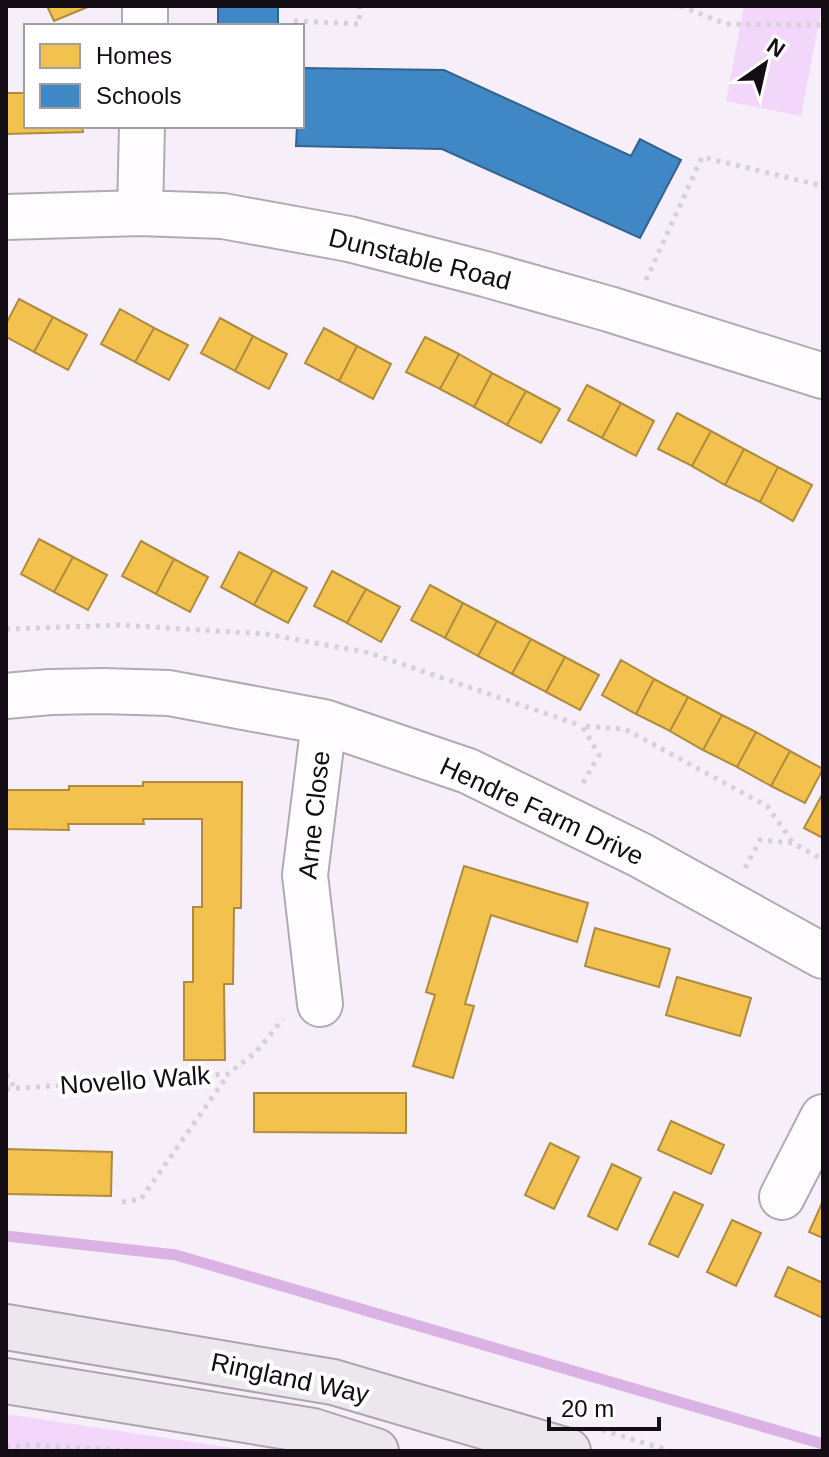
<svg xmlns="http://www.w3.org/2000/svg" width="829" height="1457" font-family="Helvetica,sans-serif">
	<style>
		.green { fill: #f2d7fa }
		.homes { fill: #f2c14e; stroke: #af8b3d; stroke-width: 2 }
		.schools { fill: #3f88c5; stroke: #326390; stroke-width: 2 }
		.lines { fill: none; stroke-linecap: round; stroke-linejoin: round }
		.stream { stroke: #dab3e4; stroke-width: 11 }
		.street-casing { stroke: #b1aab3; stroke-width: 48 }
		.primary-casing { stroke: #ada4b0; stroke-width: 48 }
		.path { stroke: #d4d2d4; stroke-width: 5; stroke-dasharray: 4 6; stroke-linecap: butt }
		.street { stroke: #fefcfe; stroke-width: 44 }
		.primary { stroke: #ebe7ec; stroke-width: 44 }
		.labels { text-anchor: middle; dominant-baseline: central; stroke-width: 8; stroke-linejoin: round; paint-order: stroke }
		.street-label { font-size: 26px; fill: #140d16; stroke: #fff }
	</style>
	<rect width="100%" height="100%" fill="#f6eef8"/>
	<path class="green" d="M744 6H822L801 116 726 101Z
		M6 1414 252 1451H6Z"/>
	<path class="homes" d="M47 6H90L54 21Z
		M6 93H26V126H82L83 132 6 134Z
		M19 299 53 317 34 352 6 337V324Z
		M120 309 154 328 135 362 101 344Z
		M53 317 87 335 68 370 34 352Z
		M220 318 253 336 235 371 201 353Z
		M154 328 188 345 169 380 135 362Z
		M324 328 357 346 339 381 305 363Z
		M253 336 287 354 269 389 235 371Z
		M425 337 459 354 440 389 406 372Z
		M357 346 391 364 373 399 339 381Z
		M459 354 492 373 474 407 440 389Z
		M492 373 526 391 507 425 474 407Z
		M587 385 621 403 602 438 568 420Z
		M526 391 560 409 541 443 507 425Z
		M621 403 654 421 636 456 602 438Z
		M677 413 711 431 692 466 658 449Z
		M711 431 744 449 725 485 692 466Z
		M744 449 778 467 760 502 725 485Z
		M778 467 812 485 793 521 760 502Z
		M39 539 73 557 54 592 21 574Z
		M141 541 174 559 156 594 122 576Z
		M239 552 273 570 254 605 221 587Z
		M73 557 107 575 88 610 54 592Z
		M174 559 208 577 190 612 156 594Z
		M273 570 307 588 288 623 254 605Z
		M332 571 366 589 347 623 314 606Z
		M430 585 463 603 445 638 411 620Z
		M366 589 400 607 381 642 347 623Z
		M463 603 497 621 478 656 445 638Z
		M497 621 531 639 512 674 478 656Z
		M531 639 565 657 546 692 512 674Z
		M565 657 599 675 580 710 546 692Z
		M621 660 654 679 636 714 602 695Z
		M654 679 688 697 670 731 636 714Z
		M688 697 722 715 703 750 670 731Z
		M722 715 756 732 737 767 703 750Z
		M756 732 790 751 771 786 737 767Z
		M790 751 823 769 805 803 771 786Z
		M143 782H242L241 908H234L233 984H224L225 1060H184V982H193V907H202V819H143L144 824H68L69 830 6 829V790H69V786H143Z
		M823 793V838L804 828Z
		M464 866 588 903 577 942 491 915 465 1004 474 1006 453 1078 413 1066 435 995 426 992Z
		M595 928 670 949 659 987 585 966Z
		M677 977 751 998 740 1036 666 1015Z
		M254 1093H406V1133L254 1132Z
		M671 1121 724 1145 711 1174 658 1150Z
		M550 1143 579 1157 554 1209 525 1195Z
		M6 1149 112 1152 111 1196 6 1194Z
		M612 1164 641 1178 617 1230 588 1216Z
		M674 1192 703 1205 678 1257 649 1244Z
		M822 1203H823V1238L809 1232Z
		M732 1220 761 1233 736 1286 707 1272Z
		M788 1267 823 1283V1318L775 1296Z"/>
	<path class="schools" d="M218 6H278V26H218Z
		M302 68 444 70 631 156 640 139 681 160 640 238 442 149 296 146 297 126H302Z"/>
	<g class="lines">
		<path class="stream" d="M6 1236 176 1255 823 1444"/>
		<defs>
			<path id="street" d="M145 26V6
				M140 213 142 126
				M6 217 140 213 223 216 349 239 485 274 609 309 823 376
				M6 696 50 692 103 691 169 693 324 722 468 771 640 855 823 956
				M320 1004 305 875 324 722
				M782 1197 823 1117"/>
			<path id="primary" d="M6 1327 333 1382 568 1451
				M6 1381 313 1431 376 1451"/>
		</defs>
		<use href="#street" class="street-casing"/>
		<use href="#primary" class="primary-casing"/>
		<path class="path" d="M680 6 726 24 823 25
			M294 21 359 24 360 6
			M646 280 702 157 823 186
			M6 629 120 625 266 634 370 653 582 726
			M583 783 599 755 582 726 625 729 767 806 793 843
			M745 868 760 840 793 843 823 860
			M6 1074 15 1088
			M6 1089 228 1074 256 1052 283 1019
			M122 1202 141 1199 228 1075
			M602 1430 670 1451
			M6 1447 30 1445 137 1451"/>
		<use href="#street" class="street"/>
		<use href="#primary" class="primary"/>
	</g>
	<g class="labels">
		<g class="street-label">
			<text transform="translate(420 259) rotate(14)">Dunstable Road</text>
			<text transform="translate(542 811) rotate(25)">Hendre Farm Drive</text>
			<text transform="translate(314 815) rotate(-84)">Arne Close</text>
			<text transform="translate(135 1080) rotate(-4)">Novello Walk</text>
			<text transform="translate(290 1378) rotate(12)">Ringland Way</text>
		</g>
	</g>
	<rect width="829" height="1457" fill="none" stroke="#140d16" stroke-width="16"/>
	<rect x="24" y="24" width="280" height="104" fill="#ffffff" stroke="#a19ea2" stroke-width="2"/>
	<rect x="40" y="44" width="40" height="24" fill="#f2c14e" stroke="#a19ea2" stroke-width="2"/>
	<text x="96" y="64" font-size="24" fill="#140d16">Homes</text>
	<rect x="40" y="84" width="40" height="24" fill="#3f88c5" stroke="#a19ea2" stroke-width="2"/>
	<text x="96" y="104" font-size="24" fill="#140d16">Schools</text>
	<g transform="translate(765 64) rotate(34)" stroke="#ffffff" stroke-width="6" paint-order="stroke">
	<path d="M0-6L14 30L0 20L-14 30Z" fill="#140d16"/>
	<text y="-12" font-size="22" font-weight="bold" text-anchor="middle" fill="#140d16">N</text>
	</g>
	<path d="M549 1417v12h110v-12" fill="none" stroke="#140d16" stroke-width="4"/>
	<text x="561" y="1417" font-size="24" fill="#140d16" stroke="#ffffff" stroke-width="6" paint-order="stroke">20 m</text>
</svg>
